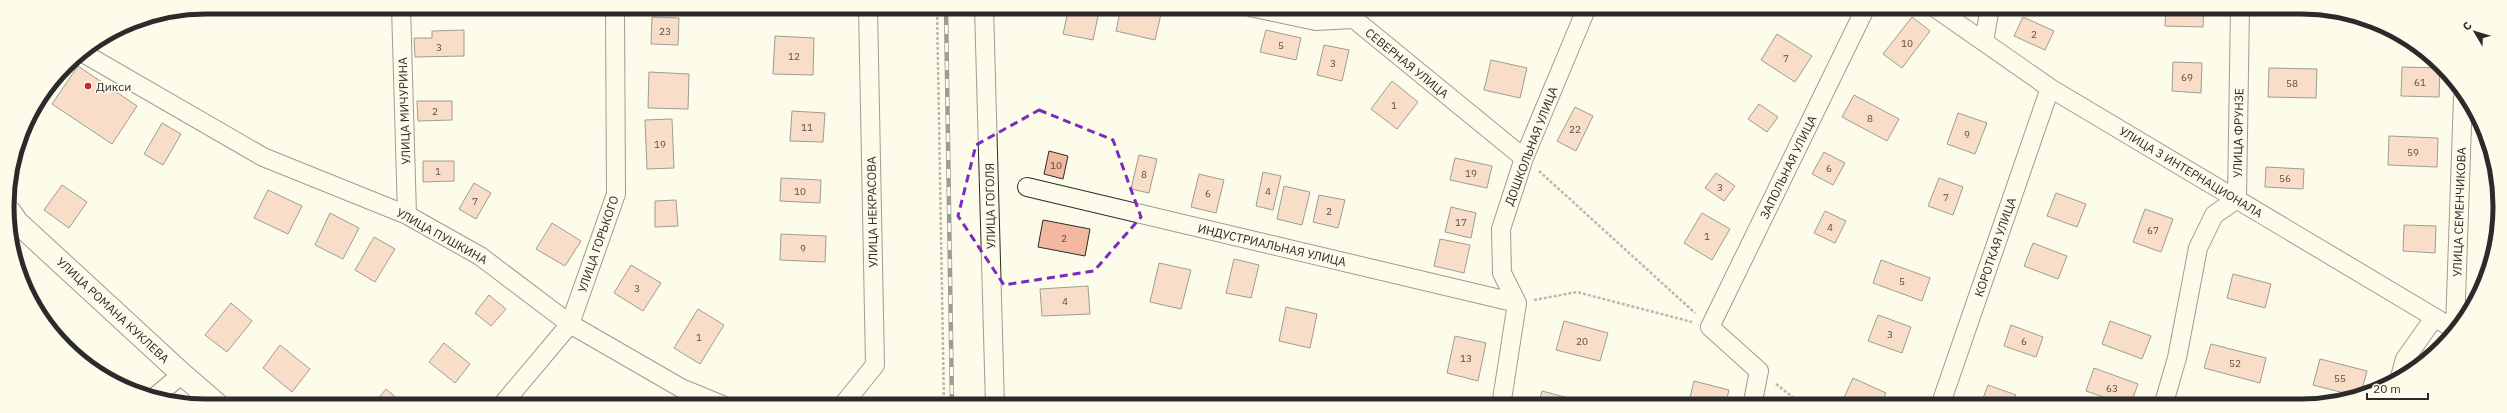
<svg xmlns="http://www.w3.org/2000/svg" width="2507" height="413" font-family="'IBM Plex Sans',sans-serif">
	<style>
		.building { fill: #f2b8a0; stroke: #2b2b2b }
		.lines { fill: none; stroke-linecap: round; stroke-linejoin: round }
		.minor-casing { stroke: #2b2b2b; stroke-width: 20 }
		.tertiary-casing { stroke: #2b2b2b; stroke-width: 24 }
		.path { stroke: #6a6964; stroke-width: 2.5; stroke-dasharray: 3 2; stroke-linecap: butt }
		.minor { stroke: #fdfbea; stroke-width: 18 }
		.tertiary { stroke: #fdfbea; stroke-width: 22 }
		.rail-casing { stroke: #2b2b2b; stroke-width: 4.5 }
		.rail { stroke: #fdfbea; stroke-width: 3; stroke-dasharray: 9; stroke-linecap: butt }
		.marked { fill: none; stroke: #7b2cbf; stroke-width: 3; stroke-dasharray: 8 5; stroke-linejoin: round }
		.poi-dot { fill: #c62828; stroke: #fdfbea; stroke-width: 1.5 }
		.labels { text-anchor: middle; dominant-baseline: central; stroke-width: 3; stroke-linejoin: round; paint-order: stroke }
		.number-label { font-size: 10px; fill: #5d4e48 }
		.street-label { font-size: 12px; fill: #2b2b2b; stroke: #fdfbea }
		.poi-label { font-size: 12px; fill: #2b2b2b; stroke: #fdfbea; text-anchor: start }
		.rim { fill: none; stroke: #2b2b2b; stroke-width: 5 }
	</style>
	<rect width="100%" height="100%" fill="#fdfbea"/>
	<path class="building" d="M557 7H583V13L557 12Z
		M1069 7H1100L1093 40 1063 34Z
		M1121 7H1133L1161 14 1155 40 1116 31Z
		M1811 7H1830L1826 15Z
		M2166 7H2204L2203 27 2165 26Z
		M2271 7H2298V12L2271 11Z
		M652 17 679 18 678 45 651 44Z
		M1912 17 1930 31 1902 68 1883 54Z
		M2023 17 2054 31 2045 50 2014 36Z
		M464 30V56L415 57 414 38H432V31Z
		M1266 30 1301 38 1296 60 1260 52Z
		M1777 34 1812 56 1795 82 1761 60Z
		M775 36 814 38 813 75 773 74Z
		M1324 45 1349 50 1342 81 1317 75Z
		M1491 60 1527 68 1520 98 1484 90Z
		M2173 62 2202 63 2201 93 2172 91Z
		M78 66 137 106 112 144 52 104Z
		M2402 67 2440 68 2439 97 2401 96Z
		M2269 68 2317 69 2316 98 2268 97Z
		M649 72 689 74 688 109 648 108Z
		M1392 81 1418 102 1397 129 1371 109Z
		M1854 95 1899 119 1887 141 1842 117Z
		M417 101H452V120L418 121Z
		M1759 104 1778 117 1767 132 1748 119Z
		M1575 107 1593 116 1576 151 1557 141Z
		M792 111 825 113 823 142 790 141Z
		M1958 113 1987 123 1975 154 1947 144Z
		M672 119 674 168 647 169 645 120Z
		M162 123 181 134 163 165 144 154Z
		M2389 136 2438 138 2437 167 2388 165Z
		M1049 151 1068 156 1063 179 1044 174Z
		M1824 152 1845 163 1833 185 1812 174Z
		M1139 155 1157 159 1149 193 1131 189Z
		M1455 158 1492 166 1487 188 1450 180Z
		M423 161H454V181L423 182Z
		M2266 167 2304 169 2303 189 2265 187Z
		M1263 172 1281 176 1273 210 1256 206Z
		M1716 173 1735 186 1724 201 1705 188Z
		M1199 174 1224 180 1216 213 1191 207Z
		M781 178 821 180 820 203 780 201Z
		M1939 178 1963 187 1953 215 1928 206Z
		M474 183 491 193 476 219 459 209Z
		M62 185 87 202 69 228 44 210Z
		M1284 186 1310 192 1302 225 1277 219Z
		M268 190 302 206 288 234 254 218Z
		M2056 193 2086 204 2077 227 2047 216Z
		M1319 195 1345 200 1338 228 1313 222Z
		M676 200 678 226 655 227V201Z
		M1451 207 1476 213 1471 238 1445 232Z
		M2145 209 2173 219 2161 252 2133 242Z
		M1825 211 1846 221 1835 243 1814 233Z
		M330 213 359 228 343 259 315 245Z
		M1702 213 1730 229 1712 260 1684 243Z
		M1043 220 1090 229 1085 256 1038 247Z
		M552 223 581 241 565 266 536 249Z
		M2404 225 2436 226 2435 253 2403 251Z
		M781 234 826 236 825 262 780 260Z
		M374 237 395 249 375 282 355 270Z
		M1440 239 1470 245 1464 273 1434 266Z
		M2033 243 2067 256 2058 279 2024 266Z
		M1234 259 1259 265 1251 298 1226 293Z
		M1881 260 1930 278 1922 301 1873 283Z
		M1159 263 1191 270 1181 309 1150 302Z
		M631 265 661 283 643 311 614 293Z
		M2233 274 2271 284 2265 308 2227 298Z
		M1088 286 1090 314 1042 316 1040 289Z
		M489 295 506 309 491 326 475 313Z
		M231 303 252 321 227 352 205 335Z
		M1286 307 1317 314 1310 348 1279 341Z
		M698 309 724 325 700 364 674 348Z
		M1878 315 1911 327 1902 353 1868 341Z
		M1564 321 1608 333 1600 361 1556 350Z
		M2110 321 2151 336 2142 359 2102 344Z
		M2011 325 2043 337 2036 357 2004 346Z
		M1455 336 1486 343 1478 381 1447 373Z
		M444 343 470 364 455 383 429 362Z
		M2211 344 2266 358 2260 383 2204 368Z
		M280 345 310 369 292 392 263 368Z
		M2320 359 2367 371 2361 393 2352 395 2313 385Z
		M2094 368 2138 384 2130 406 2086 391Z
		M1853 378 1886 393 1880 406 1841 404Z
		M1694 381 1729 390 1725 406H1688Z
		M1988 385 2016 395 2012 406H1980Z
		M386 389 406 406H372Z
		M1542 391 1580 401 1579 406H1538Z
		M1120 398 1145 404 1144 406H1118Z
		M2196 399 2222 406H2194Z"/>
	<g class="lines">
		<defs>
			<path id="minor" d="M401 7 407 215
				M984 7 995 406
				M1250 7 1316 21 1354 19 1524 158
				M1934 7 2050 88 2454 329
				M1984 42 1990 7
				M83 53 263 157 407 215 480 256 570 324 681 388 725 406
				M1027 187 1517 303
				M2455 327 2463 97
				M2400 377 2405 359 2434 318
				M156 396 182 374
				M501 406 570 324 616 194 615 7
				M842 406 875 365 868 7
				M1501 406 1517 303 1502 273 1501 229 1524 158 1587 7
				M1752 406 1759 371 1710 327 1866 7
				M1940 406 2050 88
				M2163 406 2177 358 2198 248 2214 215 2237 199 2240 7"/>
			<path id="tertiary" d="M10 212 17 222 182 374 219 406"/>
		</defs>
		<use href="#minor" class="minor-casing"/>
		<use href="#tertiary" class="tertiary-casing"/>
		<path class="path" d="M937 7 944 406
			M1539 171 1695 313
			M1534 300 1577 292 1692 322
			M1776 384 1804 406"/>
		<use href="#minor" class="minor"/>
		<use href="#tertiary" class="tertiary"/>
		<defs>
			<path id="rail" d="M946 7 952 406"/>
		</defs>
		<use href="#rail" class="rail-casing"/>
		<use href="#rail" class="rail"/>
	</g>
	<path d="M0 0H2507V413H0ZM1039 110 1113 140 1141 217 1094 271 1004 285 958 216 976 145Z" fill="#fdfbea" fill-opacity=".55" fill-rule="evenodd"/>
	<path class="marked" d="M1039 110 1113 140 1141 217 1094 271 1004 285 958 216 976 145Z"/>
	<circle class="poi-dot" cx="88" cy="86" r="4"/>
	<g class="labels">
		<g class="number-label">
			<text x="665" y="31">23</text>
			<text x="2034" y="34">2</text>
			<text x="1907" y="43">10</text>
			<text x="1281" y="45">5</text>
			<text x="439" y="47">3</text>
			<text x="794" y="56">12</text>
			<text x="1786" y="58">7</text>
			<text x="1333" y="63">3</text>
			<text x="2187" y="77">69</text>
			<text x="2420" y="82">61</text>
			<text x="2292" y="83">58</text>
			<text x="1394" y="105">1</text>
			<text x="435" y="111">2</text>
			<text x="1870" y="118">8</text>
			<text x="807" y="127">11</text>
			<text x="1575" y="129">22</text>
			<text x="1967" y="134">9</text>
			<text x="660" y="144">19</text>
			<text x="2413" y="152">59</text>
			<text x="1056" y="165">10</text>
			<text x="1829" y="168">6</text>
			<text x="438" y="171">1</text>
			<text x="1471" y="173">19</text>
			<text x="1144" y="174">8</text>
			<text x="2285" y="178">56</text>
			<text x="1720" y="187">3</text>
			<text x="800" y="191">10</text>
			<text x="1268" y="191">4</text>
			<text x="1208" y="193">6</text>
			<text x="1946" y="197">7</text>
			<text x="475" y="201">7</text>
			<text x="1329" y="211">2</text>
			<text x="1461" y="222">17</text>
			<text x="1830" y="227">4</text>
			<text x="2153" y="230">67</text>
			<text x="1707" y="236">1</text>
			<text x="1064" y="238">2</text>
			<text x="803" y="248">9</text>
			<text x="1902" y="281">5</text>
			<text x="637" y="288">3</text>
			<text x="1065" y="301">4</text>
			<text x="1890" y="334">3</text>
			<text x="699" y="337">1</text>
			<text x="1582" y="341">20</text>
			<text x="2024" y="341">6</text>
			<text x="1466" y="358">13</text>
			<text x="2235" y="363">52</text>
			<text x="2340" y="378">55</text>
			<text x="2112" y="388">63</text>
		</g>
		<g class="street-label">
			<text transform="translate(1407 63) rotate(39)">СЕВЕРНАЯ УЛИЦА</text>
			<text transform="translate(404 111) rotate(-92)">УЛИЦА МИЧУРИНА</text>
			<text transform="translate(2238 133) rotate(-89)">УЛИЦА ФРУНЗЕ</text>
			<text transform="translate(1531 146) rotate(-69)">ДОШКОЛЬНАЯ УЛИЦА</text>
			<text transform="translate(1788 167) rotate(-64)">ЗАПОЛЬНАЯ УЛИЦА</text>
			<text transform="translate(2191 172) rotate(31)">УЛИЦА 3 ИНТЕРНАЦИОНАЛА</text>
			<text transform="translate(990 206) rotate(-91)">УЛИЦА ГОГОЛЯ</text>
			<text transform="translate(872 212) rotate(-91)">УЛИЦА НЕКРАСОВА</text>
			<text transform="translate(2459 212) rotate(-88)">УЛИЦА СЕМЕНЧИКОВА</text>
			<text transform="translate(442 236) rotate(29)">УЛИЦА ПУШКИНА</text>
			<text transform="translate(598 244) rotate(-71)">УЛИЦА ГОРЬКОГО</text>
			<text transform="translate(1272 245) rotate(13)">ИНДУСТРИАЛЬНАЯ УЛИЦА</text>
			<text transform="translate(1995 247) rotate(-71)">КОРОТКАЯ УЛИЦА</text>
			<text transform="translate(113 310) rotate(43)">УЛИЦА РОМАНА КУКЛЕВА</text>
		</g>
		<g class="poi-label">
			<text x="96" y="86">Дикси</text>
		</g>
	</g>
	<path d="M0 0H2507V413H0ZM206 14H2301A192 192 0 0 1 2493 206V207A192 192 0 0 1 2301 399H206A192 192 0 0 1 14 207V206A192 192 0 0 1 206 14Z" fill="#fdfbea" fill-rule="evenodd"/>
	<path class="rim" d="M206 14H2301A192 192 0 0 1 2493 206V207A192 192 0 0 1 2301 399H206A192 192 0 0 1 14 207V206A192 192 0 0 1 206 14Z"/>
	<g transform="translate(2475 32) rotate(308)" stroke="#fdfbea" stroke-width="3" paint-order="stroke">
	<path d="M0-3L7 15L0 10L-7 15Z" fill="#2b2b2b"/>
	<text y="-6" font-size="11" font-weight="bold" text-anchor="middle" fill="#2b2b2b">С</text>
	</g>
	<path d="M2367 393v6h61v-6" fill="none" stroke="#2b2b2b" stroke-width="2"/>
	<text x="2373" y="393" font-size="12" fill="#2b2b2b" stroke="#fdfbea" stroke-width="3" paint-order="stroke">20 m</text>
</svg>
